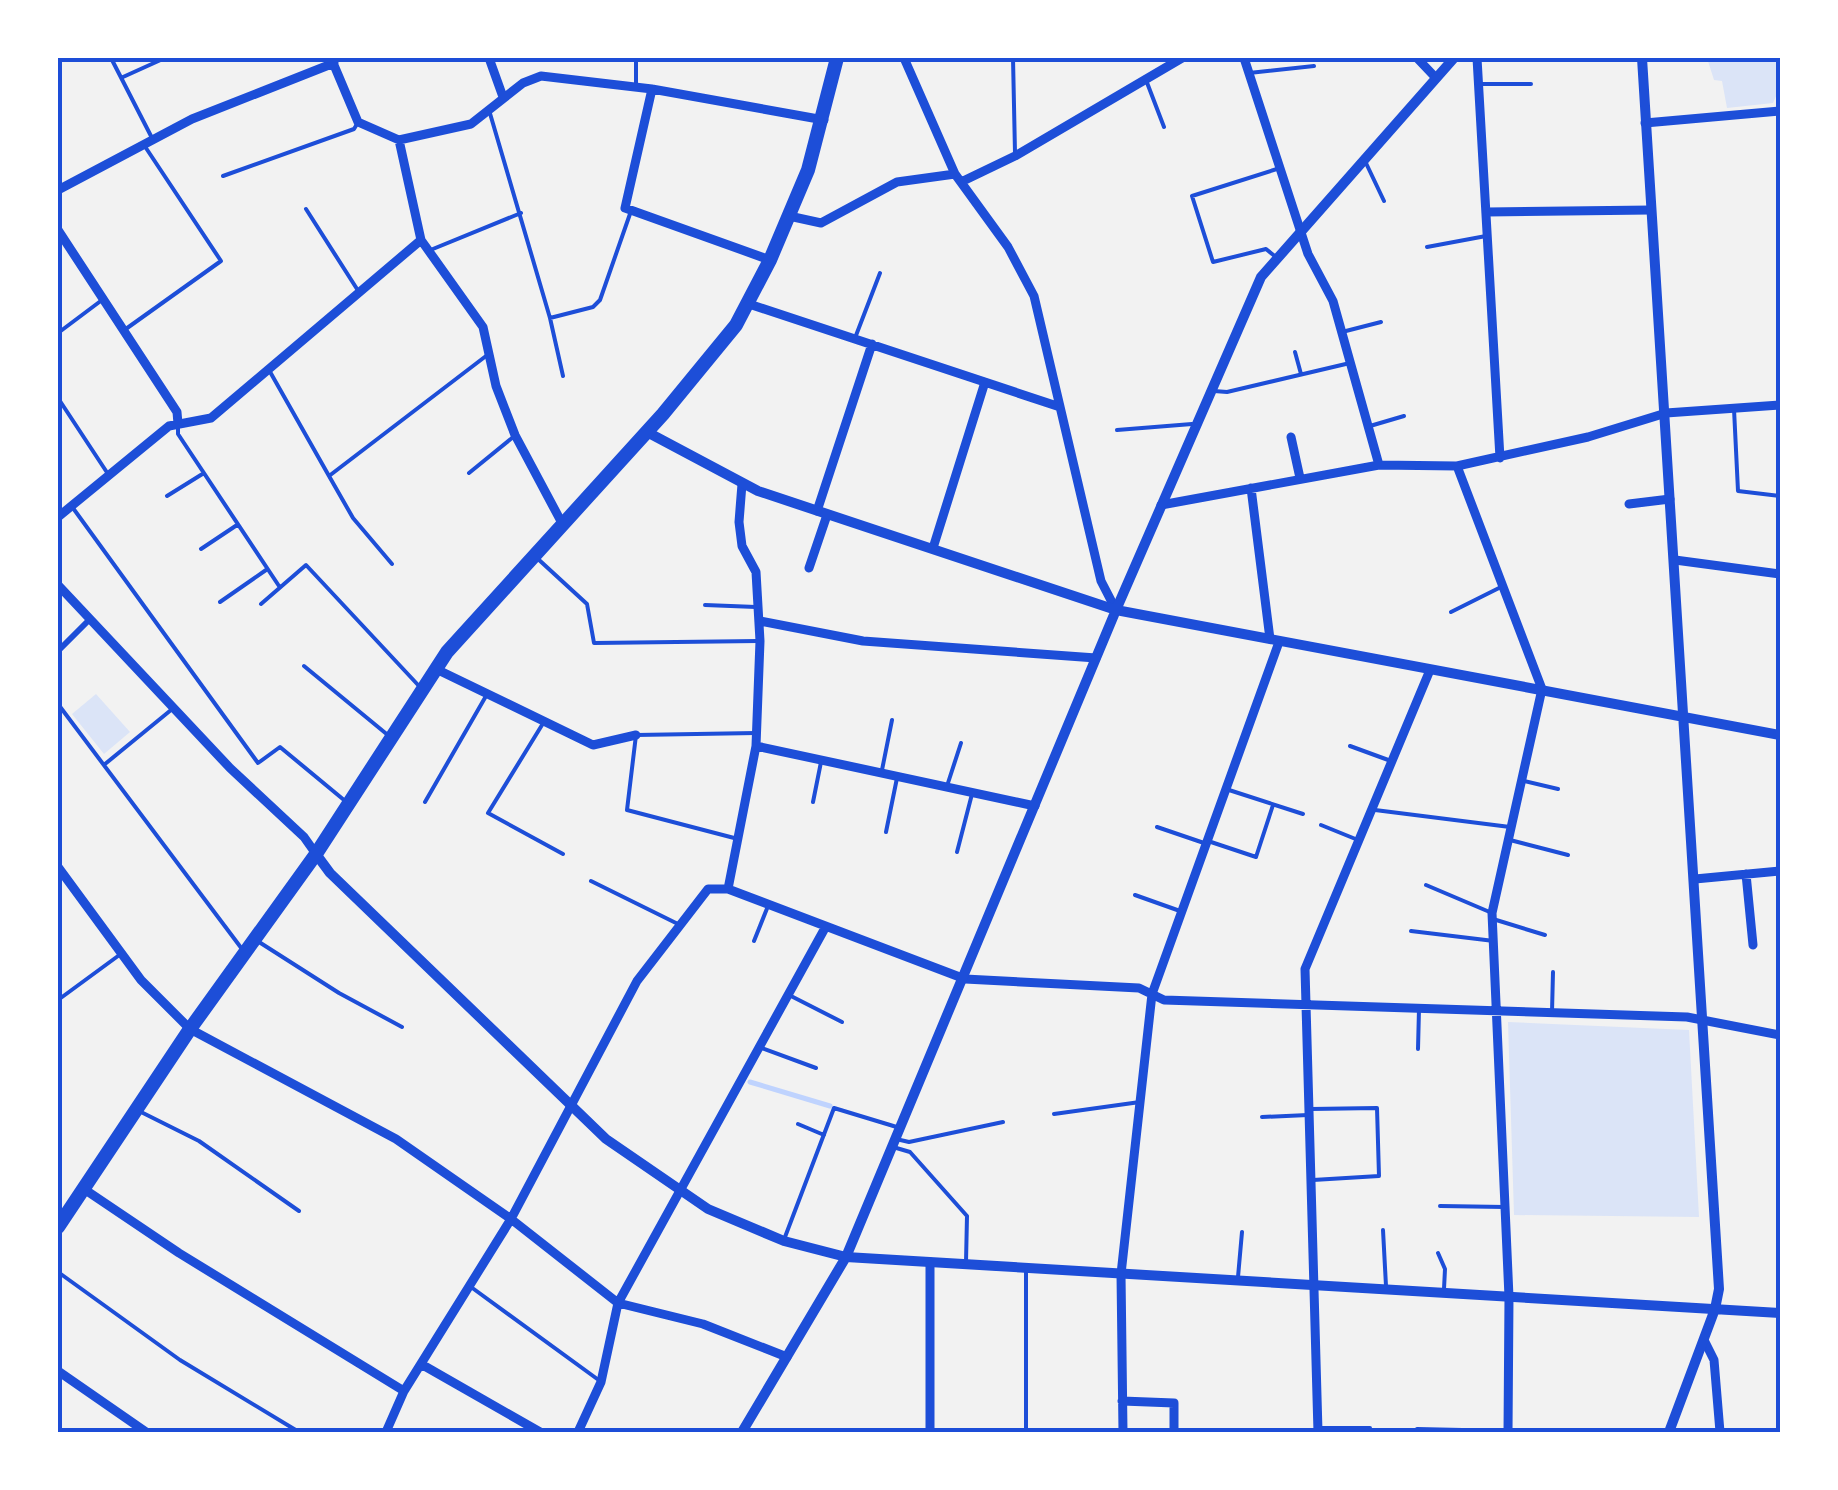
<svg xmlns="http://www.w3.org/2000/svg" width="1838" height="1490" font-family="'Noto Sans',sans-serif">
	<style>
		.green { fill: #dbe4f7 }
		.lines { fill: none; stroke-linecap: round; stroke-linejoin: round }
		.stream { stroke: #bfd3fe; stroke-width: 5 }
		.service { stroke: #1d4ed8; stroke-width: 4 }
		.pedestrian { stroke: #1d4ed8; stroke-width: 6 }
		.minor { stroke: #1d4ed8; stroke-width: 9 }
		.tertiary { stroke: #1d4ed8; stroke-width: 10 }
		.primary { stroke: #1d4ed8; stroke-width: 14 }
		.neatline { fill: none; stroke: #1d4ed8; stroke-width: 4 }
	</style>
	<rect width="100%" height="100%" fill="#f2f2f2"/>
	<path class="green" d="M1707 58H1778L1780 87 1773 103 1727 108 1722 81 1714 80Z
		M96 694 130 732 104 754 72 714Z
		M1508 1022 1689 1030 1699 1217 1514 1215Z"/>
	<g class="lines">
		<path class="stream" d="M750 1082 830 1106"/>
		<path class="service" d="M111 58 152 138
			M1013 58 1015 153
			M1249 73 1314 66
			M123 77 165 58
			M1146 80 1164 127
			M1481 84H1531
			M636 86V58
			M489 110 550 318 593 307 600 300 631 211
			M1365 161 1384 201
			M223 176 354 129 357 124
			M306 209 357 289
			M1427 247 1486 236
			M428 251 521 213
			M1277 258 1266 249 1213 262 1192 196 1280 168
			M550 318 563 376
			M123 331 221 261 144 145
			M1342 332 1381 322
			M58 333 102 300
			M855 338 880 273
			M1295 352 1301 374
			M269 370 329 476 486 356
			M1214 391 1227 392 1350 363
			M58 398 108 474
			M1734 409 1738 491 1780 496
			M178 426V434L279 586
			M1370 426 1404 416
			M1117 430 1192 424
			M469 473 512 438
			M329 476 353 518 392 564
			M167 496 204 473
			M73 508 258 763 280 747 344 800
			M201 549 237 525
			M538 559 587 604 594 643 758 641
			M220 602 266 570
			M261 604 306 565 419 686
			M705 605 756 607
			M1451 612 1501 587
			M304 666 389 736
			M58 704 242 949
			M542 725 488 813 563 854
			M1350 746 1391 761
			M105 764 171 710
			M882 770 892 720
			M1524 781 1558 789
			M947 786 961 743
			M1229 790 1303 814
			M425 802 486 696
			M813 802 821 762
			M1375 810 1510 827
			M1321 825 1358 840
			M1157 827 1204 843
			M886 832 897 778
			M738 839 627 810 636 735 756 733
			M1510 840 1568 855
			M1211 842 1256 857 1273 805
			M957 852 972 794
			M591 881 680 925
			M1426 885 1492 913
			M1135 895 1180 911
			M1493 919 1545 935
			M1411 931 1494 941
			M754 941 768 906
			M259 942 339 993 402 1027
			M789 995 842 1022
			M58 1000 118 956
			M1552 1012 1553 972
			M759 1047 816 1068
			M1418 1049 1419 1009
			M58 1090V1091
			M1311 1109 1377 1108 1379 1176 1313 1180
			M141 1112 199 1141 299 1211
			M1054 1114 1140 1102
			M1262 1117 1308 1115
			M798 1124 824 1135
			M896 1139 909 1142 1003 1122
			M893 1147 910 1152 967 1216 966 1262
			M1440 1206 1505 1207
			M1383 1230 1386 1286
			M785 1237 834 1108 900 1128
			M1438 1253 1445 1269 1444 1289
			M58 1272 180 1360 299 1432
			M1238 1277 1242 1232
			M471 1287 600 1381
			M1320 1428H1370
			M1417 1429 1508 1431
			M1026 1432V1272"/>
		<path class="pedestrian" d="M58 651 90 619"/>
		<path class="minor" d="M331 58 358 122 399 140 471 124 523 83 541 76 652 89 824 120
			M489 58 503 97
			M904 58 955 174 1008 247 1034 296 1101 581 1116 610
			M1244 58 1308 254 1333 301 1379 465
			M1417 58 1436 78
			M1477 58 1500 458
			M652 89 625 208 770 260
			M1645 123 1780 111
			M399 140 421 240 483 327 496 386 515 435 563 525
			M961 182 1015 156 1182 58
			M58 190 192 119 334 63
			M1487 212 1651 210
			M789 216 821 223 897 182 955 174
			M58 230 177 412 178 424
			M749 304 1057 406
			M1291 437 1300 478
			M1457 466 1542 689 1492 913 1509 1297 1508 1432
			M1251 488 1270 639
			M1629 504 1670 499
			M1161 505 1379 465 1457 466 1588 437 1666 413 1780 405
			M817 511 872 344
			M58 517 169 426 211 418 421 240
			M933 548 985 382
			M1675 560 1780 574
			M809 568 827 515
			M58 585 230 768 304 837 316 854
			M760 621 863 641 1096 658
			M436 669 593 745 636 735
			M756 746 1035 806
			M58 867 141 980 190 1029 396 1139 511 1219 618 1303 703 1324 787 1357
			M1746 874 1753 945
			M1695 879 1780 871
			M728 889 756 746 760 641 756 572 742 546 739 522 742 484
			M84 1189 179 1253 404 1391
			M930 1262V1432
			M1704 1340 1714 1360 1720 1432
			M421 1364 540 1432
			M58 1371 146 1432
			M1122 1401 1174 1403V1432
			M386 1432 404 1391 511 1219 637 981 708 889H728L965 979 1139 988 1164 1000 1687 1017 1780 1035
			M578 1432 601 1382 618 1303 825 928
			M1123 1432 1121 1274 1152 994 1279 642
			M1318 1432 1305 969 1430 670"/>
		<path class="tertiary" d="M1642 58 1719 1289 1715 1309 1669 1432
			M647 432 758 491 1116 610 1780 735
			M316 854 330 873 606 1139 708 1209 784 1241 846 1257 1780 1313
			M742 1432 846 1257 1116 610 1261 277 1454 58"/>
		<path class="primary" d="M58 1227 190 1029 316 854 447 652 663 414 736 325 770 260 808 170 837 58"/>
	</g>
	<rect width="1838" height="1490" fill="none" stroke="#ffffff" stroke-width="120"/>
	<rect x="60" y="60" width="1718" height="1370" class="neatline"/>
</svg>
